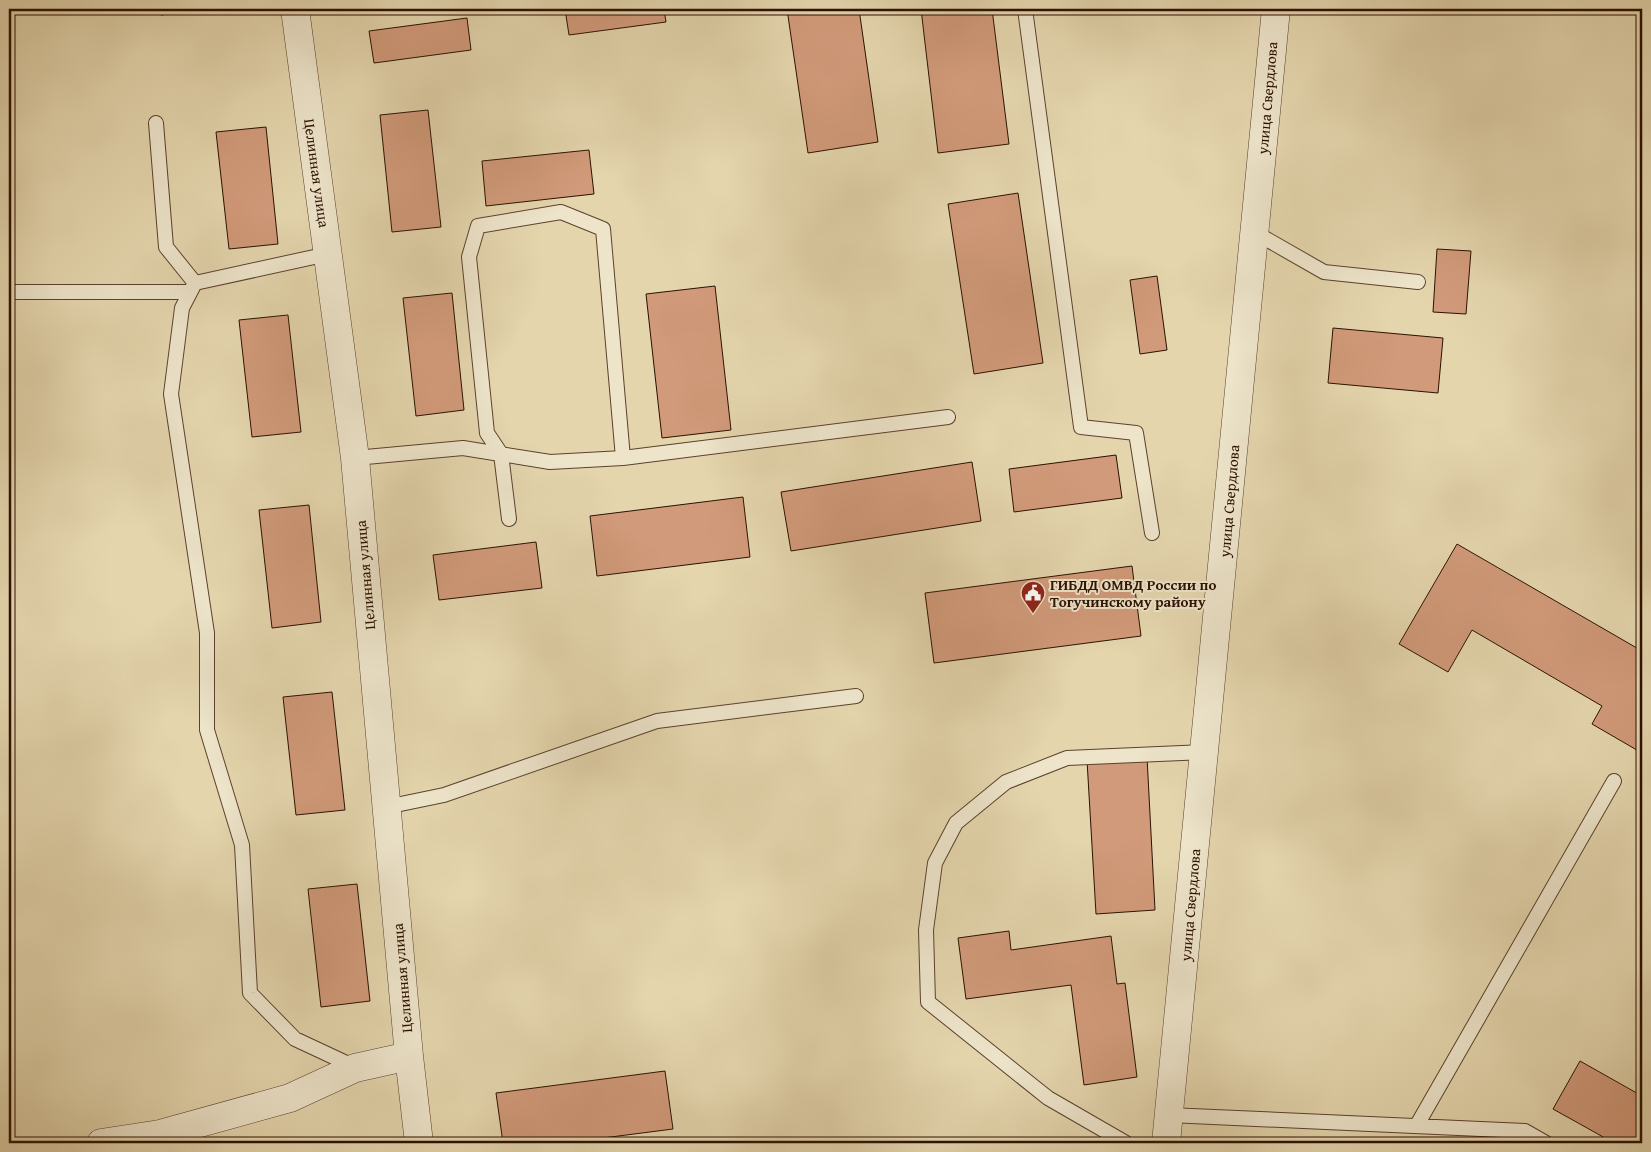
<svg xmlns="http://www.w3.org/2000/svg" width="1651" height="1152" font-family="'Gentium Book Plus',serif">
	<style>
		.building { fill: #d19a7a; stroke: #2c1101 }
		.lines { fill: none; stroke-linecap: round; stroke-linejoin: round }
		.lane-casing { stroke: #5a422c; stroke-width: 16 }
		.street-casing { stroke: #5a422c; stroke-width: 29 }
		.lane { stroke: #ede4ca; stroke-width: 14 }
		.street { stroke: #ede4ca; stroke-width: 28 }
		.labels { text-anchor: middle; dominant-baseline: central; stroke-width: 4; stroke-linejoin: round; paint-order: stroke }
		.street-label { font-size: 15px; fill: #2c1101; stroke: #ede4ca }
		.poi-label { font-size: 15px; font-weight: bold; fill: #2c1101; stroke: #ede4ca; text-anchor: start }
	</style>
	<rect width="100%" height="100%" fill="#e4d5ad"/>
	<filter id="stains"><feTurbulence type="fractalNoise" baseFrequency=".004" numOctaves="4"/><feColorMatrix values="0 0 0 0 .2 0 0 0 0 .09 0 0 0 0 .02 0 0 0 .5 -.17"/></filter>
	<radialGradient id="worn" r=".72"><stop offset=".6" stop-color="#630" stop-opacity="0"/><stop offset="1" stop-color="#630" stop-opacity=".3"/></radialGradient>
	<path class="building" d="M160 9H204L161 15Z
		M565 9H664L666 22 569 35Z
		M787 9H859L878 142 808 153Z
		M921 9H992L1009 144 938 153Z
		M467 18 471 50 374 63 369 31Z
		M428 110 441 227 392 232 380 115Z
		M266 127 278 244 229 249 216 132Z
		M589 150 594 194 486 206 482 161Z
		M1018 193 1043 363 974 374 948 204Z
		M1437 249 1471 251 1466 314 1433 312Z
		M1157 276 1167 350 1140 354 1130 280Z
		M715 286 731 430 662 438 646 294Z
		M452 293 464 410 416 416 403 298Z
		M288 315 301 432 252 437 239 320Z
		M1333 328 1443 338 1438 393 1328 383Z
		M1116 455 1122 498 1014 512 1009 469Z
		M972 462 981 521 791 551 781 492Z
		M743 497 750 557 597 576 590 516Z
		M309 505 321 622 272 628 259 510Z
		M536 542 542 588 439 600 433 555Z
		M1457 544 1642 651V753L1592 724 1602 706 1472 630 1448 672 1399 644Z
		M1132 566 1141 636 934 663 925 593Z
		M332 692 345 810 296 815 283 697Z
		M1147 757 1155 910 1096 914 1087 760Z
		M357 884 370 1001 321 1007 308 889Z
		M1009 931 1011 950 1111 936 1117 984 1125 983 1137 1077 1084 1085 1071 985 966 999 958 938Z
		M1580 1061 1642 1096V1143H1614L1553 1109Z
		M665 1071 673 1129 564 1143H503L496 1093Z"/>
	<g class="lines">
		<defs>
			<path id="lane" d="M1025 9 1081 427 1136 433 1152 533
				M156 123 166 247 195 283
				M1254 232 1324 272 1418 282
				M328 254 195 283 182 308 171 394 207 633V730L242 845 250 993 295 1039 355 1067
				M9 292H190
				M355 458 463 448 550 462 623 458 948 417
				M509 519 501 454 487 433 469 257 478 226 561 212 603 229 623 458
				M386 807 444 795 657 721 856 696
				M1169 1115 1525 1131 1546 1143
				M1417 1125 1614 781
				M1126 1143 1048 1098 928 1002 926 930 935 863 956 823 1006 782 1067 758 1205 752"/>
			<path id="street" d="M295 9 355 458 409 1056 419 1143
				M101 1143 160 1134 290 1098 355 1068 409 1056
				M1166 1143 1276 9"/>
		</defs>
		<use href="#lane" class="lane-casing"/>
		<use href="#street" class="street-casing"/>
		<use href="#lane" class="lane"/>
		<use href="#street" class="street"/>
	</g>
	<defs>
		<symbol id="civic-pin" viewBox="-11 -11 22 30"><path d="M0 17L-7.5 6A9.5 9.5 0 1 1 7.5 6Z" fill="#8f2418" stroke="#ede4ca"/><path d="M-.6-6.5H3V-4.5H.6V-3L4-1V1h2V6H-6V1h2V-1L-.6-3ZM-1.2 2.5V6h2.4V2.5Z" fill="#fff"/></symbol>
	</defs>
	<g fill-rule="evenodd">
		<use href="#civic-pin" x="1019" y="579" width="28" height="38"/>
	</g>
	<g class="labels">
		<g class="street-label">
			<text transform="translate(1267 98) rotate(-85)">улица Свердлова</text>
			<text transform="translate(317 173) rotate(82)">Целинная улица</text>
			<text transform="translate(1229 501) rotate(-85)">улица Свердлова</text>
			<text transform="translate(365 575) rotate(-95)">Целинная улица</text>
			<text transform="translate(1190 905) rotate(-85)">улица Свердлова</text>
			<text transform="translate(402 978) rotate(-95)">Целинная улица</text>
		</g>
		<g class="poi-label">
			<text x="1050" y="584">ГИБДД ОМВД России по<tspan x="1050" dy="17">Тогучинскому району</tspan></text>
		</g>
	</g>
	<rect width="1651" height="1152" fill="none" stroke="#e4d5ad" stroke-width="30"/>
	<rect x="10" y="10" width="1631" height="1132" fill="none" stroke="#2c1101" stroke-width="2.5"/>
	<rect x="15" y="15" width="1621" height="1122" fill="none" stroke="#2c1101"/>
	<rect width="100%" height="100%" filter="url(#stains)"/>
	<rect width="100%" height="100%" fill="url(#worn)"/>
</svg>
